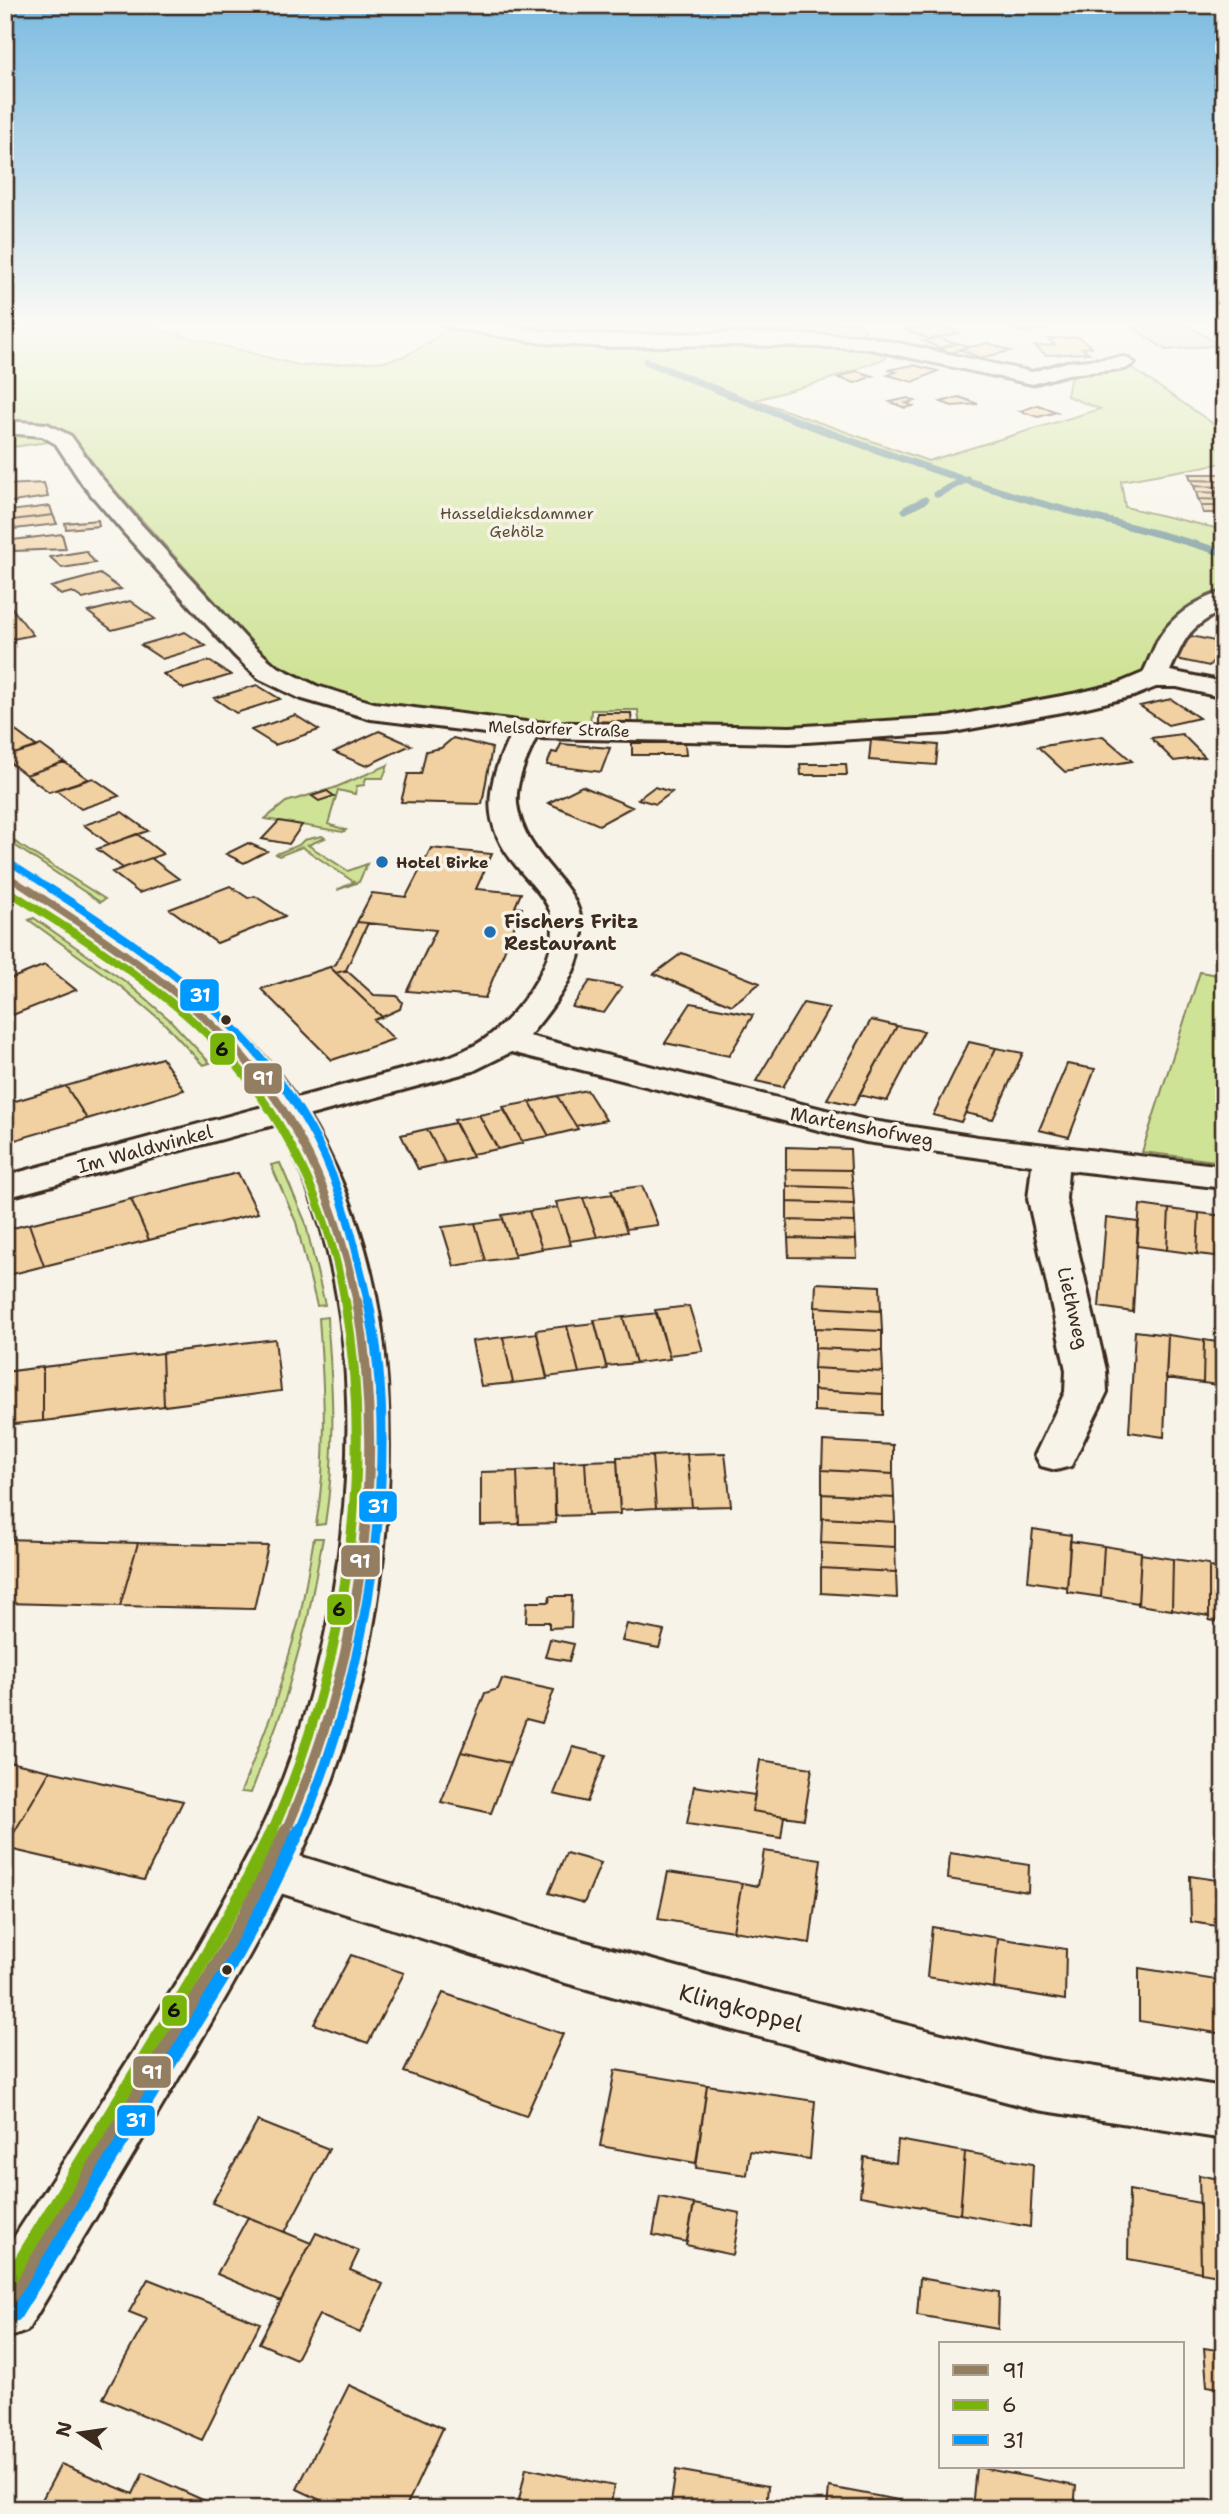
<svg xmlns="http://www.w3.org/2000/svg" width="1229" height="2514" font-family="'Shantell Sans',sans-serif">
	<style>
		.green { fill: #cfe397; stroke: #85865a; stroke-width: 2 }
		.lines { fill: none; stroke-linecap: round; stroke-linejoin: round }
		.stream { stroke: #60878d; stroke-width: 7 }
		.building { fill: #f1d0a2; stroke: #3b2a1e; stroke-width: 2 }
		.street-casing { stroke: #3b2a1e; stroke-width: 6 }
		.secondary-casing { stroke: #3b2a1e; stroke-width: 6 }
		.street { fill: #f7f3e8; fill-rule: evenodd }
		.secondary { fill: #f7f3e8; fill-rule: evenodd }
		.bus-1-far3-casing { stroke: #f7f3e8; stroke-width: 10 }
		.bus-1-far2-casing { stroke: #f7f3e8; stroke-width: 12 }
		.bus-1-far1-casing { stroke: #f7f3e8; stroke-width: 16 }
		.bus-1-casing { stroke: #f7f3e8; stroke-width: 18 }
		.bus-2-far3-casing { stroke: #f7f3e8; stroke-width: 10 }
		.bus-2-far2-casing { stroke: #f7f3e8; stroke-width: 12 }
		.bus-2-far1-casing { stroke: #f7f3e8; stroke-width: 16 }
		.bus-2-casing { stroke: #f7f3e8; stroke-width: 18 }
		.bus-3-far3-casing { stroke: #f7f3e8; stroke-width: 10 }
		.bus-3-far2-casing { stroke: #f7f3e8; stroke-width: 12 }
		.bus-3-far1-casing { stroke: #f7f3e8; stroke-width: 16 }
		.bus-3-casing { stroke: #f7f3e8; stroke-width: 18 }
		.bus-1-far3 { stroke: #947e62; stroke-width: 6 }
		.bus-1-far2 { stroke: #947e62; stroke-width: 8 }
		.bus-1-far1 { stroke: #947e62; stroke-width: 10 }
		.bus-1 { stroke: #947e62; stroke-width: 13 }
		.bus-2-far3 { stroke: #78b40a; stroke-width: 6 }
		.bus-2-far2 { stroke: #78b40a; stroke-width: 8 }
		.bus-2-far1 { stroke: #78b40a; stroke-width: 10 }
		.bus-2 { stroke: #78b40a; stroke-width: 13 }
		.bus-3-far3 { stroke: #09f; stroke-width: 6 }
		.bus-3-far2 { stroke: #09f; stroke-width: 8 }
		.bus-3-far1 { stroke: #09f; stroke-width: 10 }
		.bus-3 { stroke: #09f; stroke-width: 13 }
		.poi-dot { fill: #1f6fb2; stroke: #f7f3e8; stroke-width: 2.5 }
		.bus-dot { fill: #3b2a1e; stroke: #f7f3e8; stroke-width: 2.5 }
		.labels { text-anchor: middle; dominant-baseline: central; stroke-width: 7; stroke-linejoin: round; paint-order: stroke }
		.far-park-label { font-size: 16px; fill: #594f36; stroke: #f7f3e8 }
		.far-street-label { font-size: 16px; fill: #3b2a1e; stroke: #f7f3e8 }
		.far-poi-label { font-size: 16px; font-weight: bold; fill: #3b2a1e; stroke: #f7f3e8; text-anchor: start }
		.poi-label { font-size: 19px; font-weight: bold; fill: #3b2a1e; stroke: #f7f3e8; text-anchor: start }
		.street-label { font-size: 19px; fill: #3b2a1e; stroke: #f7f3e8 }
		.near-street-label { font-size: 23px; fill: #3b2a1e; stroke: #f7f3e8 }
		.line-badge { stroke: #f7f3e8; stroke-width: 2.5 }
		.badge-label { font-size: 19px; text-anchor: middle; font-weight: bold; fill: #fff }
		.pale-badge-label { font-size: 19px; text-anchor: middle; font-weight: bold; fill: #111 }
	</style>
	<rect width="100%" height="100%" fill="#f7f3e8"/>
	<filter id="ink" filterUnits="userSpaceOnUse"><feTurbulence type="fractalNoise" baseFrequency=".0143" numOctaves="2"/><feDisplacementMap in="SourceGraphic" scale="14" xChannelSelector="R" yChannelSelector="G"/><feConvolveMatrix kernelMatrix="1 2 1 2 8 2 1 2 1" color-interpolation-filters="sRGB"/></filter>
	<g filter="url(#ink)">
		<path class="green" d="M32 322H150L157 329 302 366 386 361 405 356 439 336 449 322 860 323 866 330 862 337 887 352 886 358 827 380 756 400 928 461 1100 409 1067 396 1070 380 1078 374 1130 367 1224 431V463L1121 481 1125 507 1224 530V590L1168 625 1155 640 1150 663 1137 676 1071 697 968 714 847 725 640 728 638 710H591L590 728C540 726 491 721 441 714 382 706 317 698 269 661L69 439 5 448V433L66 439 5 425V346Z
			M388 765 383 778H366L364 785 357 786 355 794 338 790 328 824 346 830 343 832 265 819 286 802 334 788Z
			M5 834 18 844 105 899 100 902 5 839Z
			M322 836 325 838 308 845 348 871 367 864 359 882 337 890 354 882 302 847 279 856 276 854 299 845 304 840Z
			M34 918 126 982 170 1020 210 1063 203 1065 163 1022 119 985 29 920Z
			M1200 972 1224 976V1162L1142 1152Z
			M280 1163 305 1221 325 1305 317 1306 296 1222 271 1165Z
			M327 1317C333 1387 336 1455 325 1524L316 1525C328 1455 324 1389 319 1318Z
			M314 1538H323L308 1617 282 1710 251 1793 241 1792 273 1710 300 1617Z"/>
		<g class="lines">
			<path class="stream" d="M646 361C765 410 886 456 1009 494 1080 516 1153 530 1224 553
				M937 494 967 479
				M905 510 925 500"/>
		</g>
		<path class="building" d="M1034 322 1045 330 1017 332 1005 323Z
			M1125 322H1183L1219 345 1166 350Z
			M933 324 960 333 929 339 905 330Z
			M939 337 950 342 959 343 939 348 923 341Z
			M1078 337 1092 347 1082 348 1089 353 1046 355 1035 346 1055 345 1048 339Z
			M959 343 968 347 951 353 939 348Z
			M989 343 1010 351 980 358 959 349Z
			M913 365 938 371 913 382 888 375 896 372 888 370Z
			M856 371 873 376 855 383 838 378Z
			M959 397 978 404 952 406 941 402Z
			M908 398 915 401 906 403 913 406 905 408 890 402Z
			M1038 405 1057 412 1038 417 1020 411Z
			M1189 474H1224V481L1191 480Z
			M1191 480 1224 481V487L1194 486Z
			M44 483 48 497 5 503V485Z
			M1194 486 1224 487V493L1196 492Z
			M1196 492 1224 493V500L1198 499Z
			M1198 499 1224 500V506H1201Z
			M50 506 53 515 12 520 9 511Z
			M1201 506H1224V513H1203Z
			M53 515 57 524 15 529 12 520Z
			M98 520 99 526 66 529 65 523Z
			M62 534 66 549 14 551 12 540Z
			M86 551 95 563 62 568 50 557Z
			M100 574 121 589 83 599 72 592 61 595 51 587Z
			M130 601 155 619 112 630 88 612Z
			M7 602 33 635 13 639 5 629Z
			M185 632 206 646 162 659 141 645Z
			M1191 636 1224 643V649L1209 666 1171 658Z
			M209 661 231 675 184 689 163 674Z
			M257 685 280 699 236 713 214 698Z
			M1171 699 1199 718 1168 725 1140 706Z
			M597 713H631L632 726 597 727Z
			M295 715 319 730 275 745 251 730Z
			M13 729 37 747 5 757V732Z
			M379 731 411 745 366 766 334 752Z
			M1182 734 1205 757 1174 761 1151 738Z
			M1103 736 1132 761 1065 772 1038 747Z
			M453 738 492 748 482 804 401 802 408 774H421L426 751 441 748Z
			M871 740 938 745 936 765 869 760Z
			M632 743H685L686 755H632Z
			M561 744 610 748 601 772 547 765 552 752 557 753Z
			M41 745 64 762 26 775 5 759V757Z
			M64 762 88 779 49 792 26 775Z
			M800 764H846L847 775H801Z
			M93 778 119 796 81 809 56 790Z
			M582 786 632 807 599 825 548 803Z
			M654 787 672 792 656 804 638 799Z
			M327 791 334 796 319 801 312 796Z
			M122 812 148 831 109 844 84 825Z
			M279 821 302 825 289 844 262 839Z
			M137 834 163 854 123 868 97 849Z
			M248 843 267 851 244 863 226 854Z
			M431 848 492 854 476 889 521 893 515 907 522 908 485 998 407 991 436 930 357 922 372 893 406 897Z
			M151 858 179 879 139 893 112 872Z
			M230 886 248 898 255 896 285 916 217 943 170 909Z
			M357 922 368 923 346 970 336 973 330 967 336 964Z
			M682 953 760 983 732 1005 654 974Z
			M45 965 76 990 5 1018V981Z
			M330 967 382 1017 374 1020 394 1039 332 1060 261 989Z
			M346 970 374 995 397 996 402 1002 400 1009 382 1017 336 973Z
			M590 981 622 987 604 1013 572 1007Z
			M691 1003 753 1015 729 1056 665 1043Z
			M803 1003 829 1008 783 1087 756 1081Z
			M871 1020 897 1026 854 1105 827 1099Z
			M897 1026 924 1031 887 1101 859 1095Z
			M969 1042 996 1048 961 1122 933 1115Z
			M996 1048 1023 1053 993 1119 965 1113Z
			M162 1058 184 1090 87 1119 66 1086Z
			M1067 1064 1095 1069 1069 1137 1039 1130Z
			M66 1086 87 1119 5 1143V1104Z
			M587 1090 606 1120 576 1126 557 1096Z
			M557 1096 578 1129 549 1136 530 1102Z
			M530 1102 549 1136 522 1141 503 1107Z
			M504 1110 523 1143 498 1149 479 1115Z
			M479 1115 498 1149 472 1154 454 1120Z
			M455 1123 473 1157 445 1163 427 1129Z
			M427 1129 445 1163 418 1169 401 1135Z
			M786 1147 850 1149 851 1170 786 1169Z
			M786 1169 851 1170 853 1188 787 1186Z
			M238 1173 258 1213 149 1240 131 1199Z
			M642 1186 658 1225 626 1229 611 1190Z
			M787 1186 853 1188 854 1204 787 1202Z
			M613 1194 627 1232 597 1237 583 1198Z
			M583 1198 597 1237 570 1241 556 1202Z
			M131 1199 149 1240 44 1266 29 1224Z
			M787 1202 854 1204 855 1222 787 1220Z
			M1140 1205 1169 1209 1167 1250 1137 1246Z
			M558 1207 571 1245 542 1249 529 1211Z
			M1169 1209 1199 1213 1197 1254 1167 1250Z
			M529 1211 542 1249 514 1254 502 1215Z
			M1199 1213 1224 1216V1257L1197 1254Z
			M1106 1218 1138 1222 1133 1312 1099 1307Z
			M503 1219 515 1257 486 1261 475 1223Z
			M787 1220 855 1222 856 1240 788 1238Z
			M475 1223 486 1261 454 1266 442 1227Z
			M29 1224 44 1266 5 1276V1230Z
			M788 1238 856 1240 857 1258 789 1257Z
			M816 1283 880 1286 881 1311 815 1307Z
			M689 1306 703 1351 669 1355 655 1310Z
			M815 1307 881 1311 882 1331 815 1328Z
			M657 1313 670 1359 636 1363 623 1317Z
			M623 1317 636 1363 606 1366 594 1320Z
			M595 1323 607 1369 579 1373 567 1326Z
			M567 1326 579 1373 547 1377 536 1330Z
			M815 1328 882 1331V1351L815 1348Z
			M1135 1331 1168 1335 1164 1437 1129 1432Z
			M537 1333 547 1379 513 1383 503 1337Z
			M1168 1335 1204 1340 1203 1383 1166 1378Z
			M503 1337 513 1383 481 1386 472 1341Z
			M275 1339 281 1391 164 1406 162 1353Z
			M1204 1340 1224 1343V1386L1203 1383Z
			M815 1348 882 1351 883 1372 814 1368Z
			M162 1353 164 1406 43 1421V1367Z
			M43 1367V1421L5 1425V1372Z
			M814 1368 883 1372V1394L814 1390Z
			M814 1390 883 1394V1415L814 1411Z
			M823 1441 893 1445V1474L822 1470Z
			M725 1453 731 1506 692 1507 687 1454Z
			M687 1454 692 1507 656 1508 652 1456Z
			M652 1456 656 1508 620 1510 617 1457Z
			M617 1460 620 1514 588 1515 585 1461Z
			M585 1461 588 1515 555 1516 554 1463Z
			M554 1469 556 1523 519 1524 517 1471Z
			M822 1470 893 1474 894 1498 822 1494Z
			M517 1471 519 1524 481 1525V1472Z
			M822 1494 894 1498 895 1522 822 1518Z
			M822 1518 895 1522V1547L821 1543Z
			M1033 1529 1071 1535 1067 1587 1028 1581Z
			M5 1539 138 1543 120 1606 5 1603Z
			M1070 1541 1104 1546 1101 1597 1067 1592Z
			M138 1543 268 1546 254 1609 120 1606Z
			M821 1543 895 1547 896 1572 821 1568Z
			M1104 1546 1141 1552 1138 1603 1101 1597Z
			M1141 1554 1173 1559 1172 1610 1138 1605Z
			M1173 1559 1209 1564V1616L1172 1610Z
			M1209 1567 1224 1569V1622L1209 1620Z
			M821 1568 896 1572 897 1598 821 1593Z
			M550 1596H572L571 1627 549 1628V1622H526L527 1602H549Z
			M627 1624 664 1631 659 1648 622 1641Z
			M550 1639 574 1644 569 1661 545 1657Z
			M502 1679 554 1690 542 1723 526 1719 510 1763 461 1752 485 1693 498 1689Z
			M573 1747 606 1755 587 1802 554 1794Z
			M461 1752 510 1763 491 1813 441 1802Z
			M760 1760 812 1768 804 1819 752 1811Z
			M5 1761 50 1771 5 1848Z
			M50 1771 183 1801 144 1880 5 1848Z
			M694 1786 755 1795 752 1811 784 1816 781 1838 687 1824Z
			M764 1851 821 1859 810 1943 733 1931 742 1883 758 1886Z
			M566 1853 601 1863 584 1903 549 1893Z
			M950 1853 1029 1865 1028 1892 948 1879Z
			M668 1872 742 1883 733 1931 658 1919Z
			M1190 1876 1224 1881V1927L1191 1922Z
			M932 1927 998 1938 994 1988 927 1977Z
			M998 1938 1066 1949 1065 2000 994 1988Z
			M351 1955 404 1973 368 2043 314 2024Z
			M1139 1968 1223 1981 1224 2034 1139 2021Z
			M443 1993 563 2034 526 2116 404 2072Z
			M615 2070 707 2085 696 2163 600 2146Z
			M707 2085 815 2101 810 2159 750 2151 747 2175 696 2168Z
			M258 2121 329 2149 285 2232 212 2203Z
			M898 2140 965 2152 960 2214 860 2196 864 2157 896 2163Z
			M965 2152 1033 2164 1030 2227 960 2214Z
			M1199 2175 1224 2180V2276L1201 2272Z
			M1129 2190 1200 2203 1201 2272 1128 2259Z
			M660 2197 694 2204 687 2242 653 2235Z
			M694 2204 740 2213 733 2255 686 2245Z
			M248 2217 311 2243 281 2301 217 2274Z
			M316 2233 359 2251 350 2270 383 2284 360 2333 319 2315 296 2359 259 2343Z
			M920 2278 999 2292 998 2329 917 2315Z
			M148 2279 260 2323 202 2440 103 2398 147 2319 129 2312Z
			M1204 2348 1224 2351V2389L1207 2386Z
			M349 2385 443 2428 405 2509H339L297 2489Z
			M61 2464 133 2494 143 2473 223 2509H37Z
			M976 2467 1076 2486 1074 2509H972Z
			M526 2468 614 2486 610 2509H517Z
			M676 2470 768 2486 766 2509H670Z
			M829 2487 925 2505V2509H827Z
			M1122 2501 1169 2509H1122Z"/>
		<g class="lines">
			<defs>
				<path id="street" d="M443 322H485L543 331 607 335 725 333 865 336 1032 372 1067 362 1125 357 1135 363 1125 369 1068 374 1032 384 865 348 725 345 607 347 543 343 452 328 445 326Z
					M5 421 47 424 71 436 99 475 140 523 252 645 276 666 317 686 374 703 526 722 790 727 948 717 1078 693 1117 684 1143 673C1148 663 1152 652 1157 642 1169 618 1198 598 1224 592V609C1185 631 1188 634 1170 671L1224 682V698L1177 687H1156L1134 696 1078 709 948 733 790 743 536 738C527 759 515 781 517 804 522 840 544 859 565 886 606 938 565 993 529 1036L866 1120 978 1137 1224 1166V1188L1068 1170 1066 1199 1106 1370 1107 1392 1071 1466 1056 1470 1041 1466 1035 1455 1065 1392 1066 1370 1028 1199 1032 1165 866 1142 511 1052 473 1071 5 1198V1176L449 1057C466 1050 482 1043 495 1031 524 1006 564 952 550 911 544 895 528 881 518 868 479 822 486 787 510 736L371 719 299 698 258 678 234 655 124 533 83 485 56 444 42 436 5 433Z
					M267 1846 534 1928 714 1977 1038 2058 1224 2087V2139L1038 2110 714 2025 534 1974 249 1883 241 1868 249 1853Z"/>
				<path id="secondary" d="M5 865 16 868C104 925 197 979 266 1059 343 1148 380 1266 387 1382 395 1514 378 1653 333 1778 299 1871 248 1959 198 2045 142 2141 84 2236 27 2331L5 2339C5 2319 1 2273 5 2255 9 2241 44 2193 54 2177 102 2101 151 2026 197 1949 229 1893 261 1836 284 1776 361 1573 390 1252 242 1074 177 996 89 943 5 888Z"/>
			</defs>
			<use href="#street" class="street-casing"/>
			<use href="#secondary" class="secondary-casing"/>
			<use href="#street" class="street"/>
			<use href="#secondary" class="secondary"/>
			<defs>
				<path id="bus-1-far3" d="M5 874 31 891"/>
				<path id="bus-1-far2" d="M28 889C209 1007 310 1080 357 1303"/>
				<path id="bus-1-far1" d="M285 1833C358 1668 388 1479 357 1301"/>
				<path id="bus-1" d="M5 2309 208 1979 245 1914 286 1831"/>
				<path id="bus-2-far3" d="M5 889 8 891"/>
				<path id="bus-2-far2" d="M5 889C70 930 136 970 193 1021 275 1093 327 1196 345 1303"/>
				<path id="bus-2-far1" d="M272 1833C343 1669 376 1478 345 1301"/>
				<path id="bus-2" d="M5 2286 190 1984 241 1894 272 1831"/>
				<path id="bus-3-far3" d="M12 864 54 891"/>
				<path id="bus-3-far2" d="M51 889C156 957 258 1027 317 1141 343 1192 356 1248 368 1303"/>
				<path id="bus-3-far1" d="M299 1833C366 1679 403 1467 368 1301"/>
				<path id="bus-3" d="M15 2315 229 1968 262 1908 299 1831"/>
			</defs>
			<use href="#bus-1-far3" class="bus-1-far3-casing"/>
			<use href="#bus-1-far2" class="bus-1-far2-casing"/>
			<use href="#bus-1-far1" class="bus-1-far1-casing"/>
			<use href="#bus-1" class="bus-1-casing"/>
			<use href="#bus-2-far3" class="bus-2-far3-casing"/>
			<use href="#bus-2-far2" class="bus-2-far2-casing"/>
			<use href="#bus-2-far1" class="bus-2-far1-casing"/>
			<use href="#bus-2" class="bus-2-casing"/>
			<use href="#bus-3-far3" class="bus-3-far3-casing"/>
			<use href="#bus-3-far2" class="bus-3-far2-casing"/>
			<use href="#bus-3-far1" class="bus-3-far1-casing"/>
			<use href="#bus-3" class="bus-3-casing"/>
			<use href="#bus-1-far3" class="bus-1-far3"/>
			<use href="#bus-1-far2" class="bus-1-far2"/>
			<use href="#bus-1-far1" class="bus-1-far1"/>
			<use href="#bus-1" class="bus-1"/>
			<use href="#bus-2-far3" class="bus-2-far3"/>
			<use href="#bus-2-far2" class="bus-2-far2"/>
			<use href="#bus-2-far1" class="bus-2-far1"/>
			<use href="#bus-2" class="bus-2"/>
			<use href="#bus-3-far3" class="bus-3-far3"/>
			<use href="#bus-3-far2" class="bus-3-far2"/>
			<use href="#bus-3-far1" class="bus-3-far1"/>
			<use href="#bus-3" class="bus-3"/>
		</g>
	</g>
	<linearGradient id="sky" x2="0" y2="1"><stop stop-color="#7bbbe1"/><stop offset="0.48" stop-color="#fbfaf5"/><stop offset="1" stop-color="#fbfaf5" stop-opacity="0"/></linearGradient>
	<rect width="1229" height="674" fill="url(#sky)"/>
	<g class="poi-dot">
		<circle cx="382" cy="862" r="7"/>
		<circle cx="490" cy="932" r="7"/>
	</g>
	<g class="bus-dot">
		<circle cx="226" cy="1020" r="6"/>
		<circle cx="227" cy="1970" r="6"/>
	</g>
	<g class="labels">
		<g class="far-park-label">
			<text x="517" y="513">Hasseldieksdammer<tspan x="517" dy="18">Gehölz</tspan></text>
		</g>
		<g class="far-street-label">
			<text transform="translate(559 729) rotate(2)">Melsdorfer Straße</text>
		</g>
		<g class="far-poi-label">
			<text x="396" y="862">Hotel Birke</text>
		</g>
		<g class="poi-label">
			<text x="504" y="921">Fischers Fritz<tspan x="504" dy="22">Restaurant</tspan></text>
		</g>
		<g class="street-label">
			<text transform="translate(862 1127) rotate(11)">Martenshofweg</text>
			<text transform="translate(145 1149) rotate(-15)">Im Waldwinkel</text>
			<text transform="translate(1073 1308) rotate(77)">Liethweg</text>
		</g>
		<g class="near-street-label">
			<text transform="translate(741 2008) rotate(15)">Klingkoppel</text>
		</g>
	</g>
	<g class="line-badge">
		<rect x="179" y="978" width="41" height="34" rx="7" fill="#09f"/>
		<rect x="209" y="1032" width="27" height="34" rx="7" fill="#78b40a"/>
		<rect x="243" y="1062" width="40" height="33" rx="7" fill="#947e62"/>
		<rect x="358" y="1490" width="40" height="33" rx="7" fill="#09f"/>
		<rect x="340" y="1544" width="41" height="34" rx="7" fill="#947e62"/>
		<rect x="326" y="1593" width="27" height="33" rx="7" fill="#78b40a"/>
		<rect x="161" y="1994" width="27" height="33" rx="7" fill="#78b40a"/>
		<rect x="132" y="2055" width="40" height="34" rx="7" fill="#947e62"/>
		<rect x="116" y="2104" width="40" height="33" rx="7" fill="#09f"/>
	</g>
	<g class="badge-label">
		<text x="200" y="1002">31</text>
		<text x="263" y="1085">91</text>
		<text x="378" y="1513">31</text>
		<text x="360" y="1568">91</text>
		<text x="152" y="2079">91</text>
		<text x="136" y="2127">31</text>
	</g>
	<g class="pale-badge-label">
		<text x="222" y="1056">6</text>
		<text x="339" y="1616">6</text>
		<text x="174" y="2017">6</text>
	</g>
	<rect width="1229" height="2514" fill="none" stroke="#f7f3e8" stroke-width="28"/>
	<rect x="14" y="14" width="1201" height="2486" fill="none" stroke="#3b2a1e" stroke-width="2.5" filter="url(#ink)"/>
	<rect x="939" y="2342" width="245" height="126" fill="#f7f3e8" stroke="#aca397" stroke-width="2"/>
	<rect x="953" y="2365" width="35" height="10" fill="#947e62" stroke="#aca397" stroke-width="2"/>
	<text x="1002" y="2378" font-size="21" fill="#3b2a1e">91</text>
	<rect x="953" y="2400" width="35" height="10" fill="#78b40a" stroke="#aca397" stroke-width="2"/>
	<text x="1002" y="2412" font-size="21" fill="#3b2a1e">6</text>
	<rect x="953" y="2435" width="35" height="10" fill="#0099ff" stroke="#aca397" stroke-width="2"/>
	<text x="1002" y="2448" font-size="21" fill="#3b2a1e">31</text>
	<g transform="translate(80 2433) rotate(283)" stroke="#f7f3e8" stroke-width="5" paint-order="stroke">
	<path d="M0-5L12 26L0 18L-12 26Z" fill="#3b2a1e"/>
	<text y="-10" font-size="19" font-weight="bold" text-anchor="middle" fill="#3b2a1e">N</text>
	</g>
</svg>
